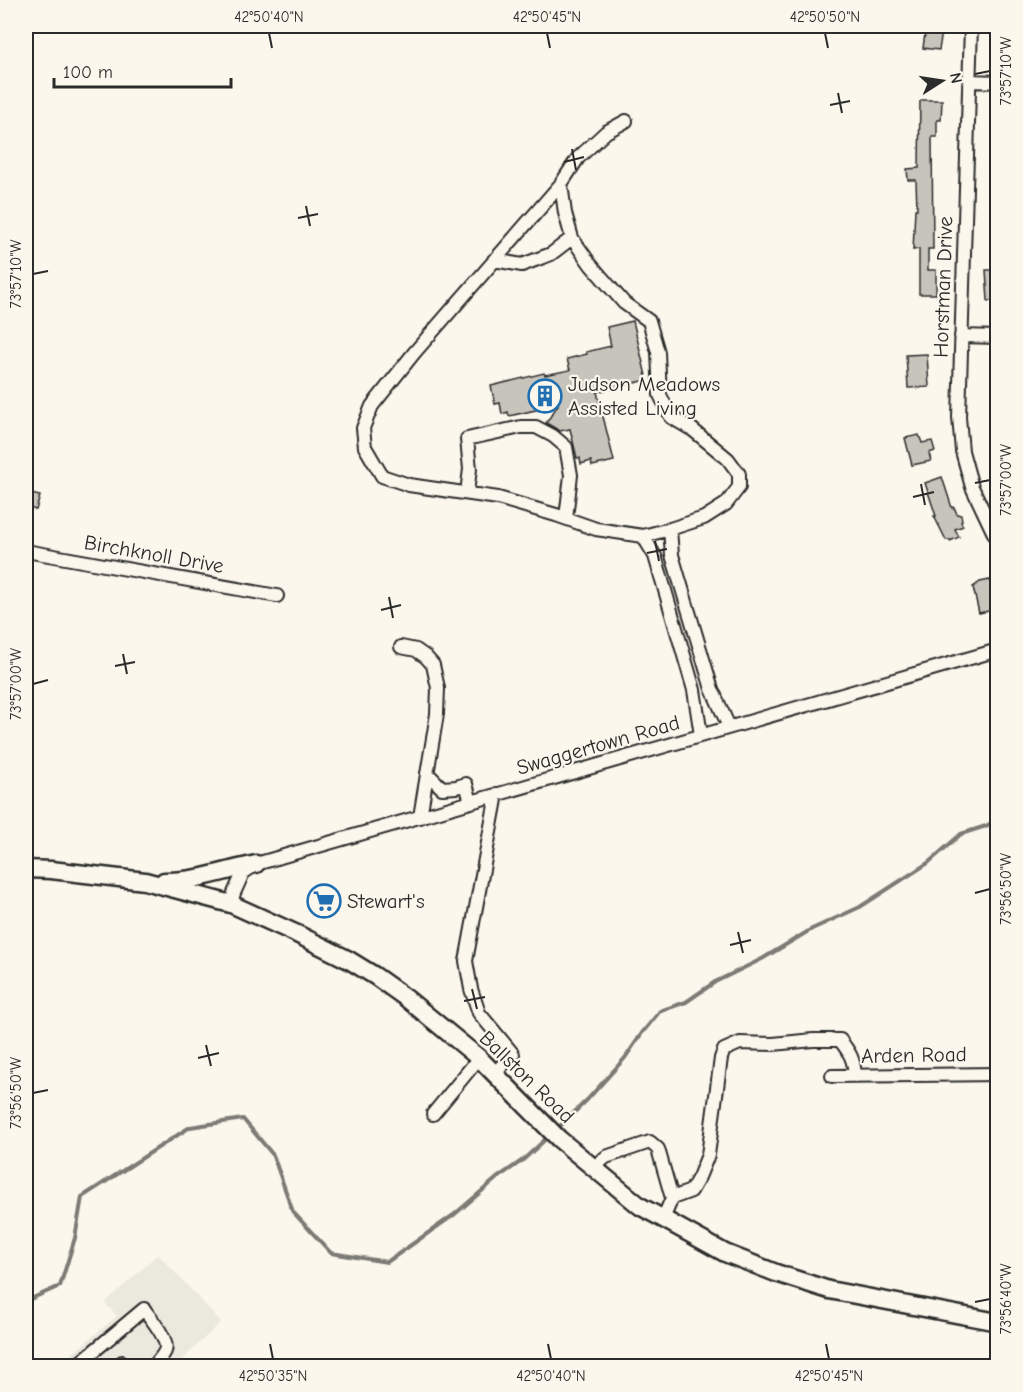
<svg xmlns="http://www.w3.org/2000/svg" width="1023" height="1392" font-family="'Comic Neue',sans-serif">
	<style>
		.built { fill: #ebe8de }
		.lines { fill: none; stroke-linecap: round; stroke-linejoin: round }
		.stream { stroke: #7b7a75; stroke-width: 4 }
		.building { fill: #c7c4bc; stroke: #2b2b2b; stroke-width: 1.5 }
		.minor-casing { stroke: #2b2b2b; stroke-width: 16 }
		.major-casing { stroke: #2b2b2b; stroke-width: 21 }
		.minor { stroke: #fbf7ec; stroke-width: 12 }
		.major { stroke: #fbf7ec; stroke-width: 16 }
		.ticks { fill: none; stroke: #2b2b2b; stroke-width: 2 }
		.labels { text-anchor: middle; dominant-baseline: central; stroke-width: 4.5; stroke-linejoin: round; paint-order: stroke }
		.street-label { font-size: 21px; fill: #2b2b2b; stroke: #fbf7ec }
		.poi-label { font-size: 21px; fill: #2b2b2b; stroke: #fbf7ec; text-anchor: start }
		.neatline { fill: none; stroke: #2b2b2b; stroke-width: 2 }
		.ticks-label { font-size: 15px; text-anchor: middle; fill: #2b2b2b }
	</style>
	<rect width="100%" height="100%" fill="#fbf7ec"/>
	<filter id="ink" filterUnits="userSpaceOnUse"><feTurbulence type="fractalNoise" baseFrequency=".0167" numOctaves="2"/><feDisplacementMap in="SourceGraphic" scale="12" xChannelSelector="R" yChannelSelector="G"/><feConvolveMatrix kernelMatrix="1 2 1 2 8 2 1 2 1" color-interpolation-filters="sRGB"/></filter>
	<g filter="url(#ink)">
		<path class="built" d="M158 1254 221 1322 176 1366H57L117 1316 105 1303Z"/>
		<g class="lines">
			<path class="stream" d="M557 1129 587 1100 625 1058 642 1033 660 1011 686 1002 715 982 762 959 812 929 860 907 928 863 961 834 986 826 998 819
				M26 1301 60 1286 75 1238 82 1197 190 1127 243 1119 273 1155 293 1212 331 1253 387 1262 455 1214 497 1178 523 1160 549 1136"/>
		</g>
		<path class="building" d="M926 26H943L939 50 923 48Z
			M920 100H942L941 120H937V137H932L933 249H928V270H936V294H919V249L913 250 915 209H917L916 180H908L907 169 919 168Z
			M986 270H998V301H988Z
			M633 321 647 380 597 392 614 461 592 466 591 461 581 464 580 458H577L570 429 560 431 546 423 558 405 509 416 508 412 502 414 500 403 495 404 491 386 544 373 545 375 570 370 567 359 587 354 586 352 611 346 607 327Z
			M927 354 929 387 908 388 906 355Z
			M919 435 922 443 932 441 935 451 929 453 931 461 912 465 905 438Z
			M942 477 952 508 954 507 957 514 961 515 962 520 961 522 963 526 955 529 959 537 950 541V540H946L934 516H936L925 483Z
			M26 493 40 496 36 510 26 507Z
			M990 580 992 591 998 590V609L979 613 973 587 980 582Z"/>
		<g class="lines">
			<defs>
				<path id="minor" d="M971 26 959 417 962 451 972 487 998 542
					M970 81 998 82
					M561 184 414 353 372 406 363 428 365 447 382 476 409 485 498 498 556 515 596 529 643 536 670 529 704 518 726 504 739 487V474L728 459 693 430 671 417 660 395 658 352 649 321 624 303 591 265 572 238 565 213 561 184 578 158 606 132 626 121
					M494 260 522 265 551 254 572 238
					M961 336 998 337
					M467 493 470 469 467 439 521 427H536L553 436 566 447 571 475 566 518
					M670 529 672 555 712 689 729 727
					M643 536 655 556 694 690 701 735
					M26 551 277 596
					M401 647 416 650 426 657 433 665 438 688 437 714 420 817
					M427 773 442 788 456 787 466 784 471 802
					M231 904 234 893 243 873 256 864 998 650
					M495 1073 513 1054 479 1013 471 989 466 961 497 794
					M832 1076 998 1074
					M433 1114 479 1058
					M593 1168 606 1157 650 1142 658 1149 672 1198
					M663 1219 672 1198 691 1191 699 1177 708 1155 721 1058 724 1050 740 1043 773 1044 813 1040H840C850 1053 854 1059 855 1076
					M122 1362 125 1366
					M76 1366 144 1309C150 1318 170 1340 165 1351 163 1356 157 1362 154 1366"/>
				<path id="major" d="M26 869 51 870 145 881 231 904 295 933 349 960 375 976 406 998 479 1058 559 1139 640 1206 725 1253 776 1273 829 1290 998 1322
					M164 881C195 882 226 870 256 864"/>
			</defs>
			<use href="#minor" class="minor-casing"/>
			<use href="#major" class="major-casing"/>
			<use href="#minor" class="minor"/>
			<use href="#major" class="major"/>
		</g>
	</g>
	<path class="ticks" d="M269 33 272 48M547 33 550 48M825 33 828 48M975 74 990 71M838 93 842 113M830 105 850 101M572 149 576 170M564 162 584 157M306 206 310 226M298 218 318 214M33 274 48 271M975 483 990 480M921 484 925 505M913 497 934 492M655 541 659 561M647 553 667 549M389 597 393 618M381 610 401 605M123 654 127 674M115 666 135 662M33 684 48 680M975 893 990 889M738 932 743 953M730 945 751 940M472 989 477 1009M464 1001 485 997M206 1045 211 1066M198 1058 219 1053M33 1093 48 1090M975 1302 990 1299M270 1344 273 1359M548 1344 551 1359M826 1344 829 1359"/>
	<defs>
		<symbol id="building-ring" viewBox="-11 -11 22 22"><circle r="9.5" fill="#fbf7ec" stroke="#1f6fb2" stroke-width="1.5"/><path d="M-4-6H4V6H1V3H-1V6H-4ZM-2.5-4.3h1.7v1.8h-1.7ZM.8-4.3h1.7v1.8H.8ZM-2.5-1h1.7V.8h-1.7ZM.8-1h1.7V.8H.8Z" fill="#1f6fb2"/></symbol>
		<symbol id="supermarket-ring" viewBox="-11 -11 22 22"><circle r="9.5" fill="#fbf7ec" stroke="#1f6fb2" stroke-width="1.5"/><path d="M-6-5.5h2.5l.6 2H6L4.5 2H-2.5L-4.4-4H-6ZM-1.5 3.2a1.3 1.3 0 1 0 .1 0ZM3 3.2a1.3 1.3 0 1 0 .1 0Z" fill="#1f6fb2"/></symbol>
	</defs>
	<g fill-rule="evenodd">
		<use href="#building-ring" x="526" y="377" width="38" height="38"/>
		<use href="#supermarket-ring" x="305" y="882" width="38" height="38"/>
	</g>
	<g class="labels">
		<g class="street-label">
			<text transform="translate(943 287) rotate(-88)">Horstman Drive</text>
			<text transform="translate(154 554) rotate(10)">Birchknoll Drive</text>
			<text transform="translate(598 745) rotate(-16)">Swaggertown Road</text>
			<text transform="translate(914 1055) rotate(-1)">Arden Road</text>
			<text transform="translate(527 1077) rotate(44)">Ballston Road</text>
		</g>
		<g class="poi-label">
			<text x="568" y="384">Judson Meadows<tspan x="568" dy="24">Assisted Living</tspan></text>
			<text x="347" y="901">Stewart's</text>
		</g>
	</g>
	<rect width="1023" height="1392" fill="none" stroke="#fbf7ec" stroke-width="66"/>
	<g transform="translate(942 81) rotate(78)" stroke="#fbf7ec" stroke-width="4.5" paint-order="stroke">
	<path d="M0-4.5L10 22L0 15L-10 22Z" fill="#2b2b2b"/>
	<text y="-9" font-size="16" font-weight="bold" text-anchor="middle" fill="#2b2b2b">N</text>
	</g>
	<path d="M54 78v9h177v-9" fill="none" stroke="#2b2b2b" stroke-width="3"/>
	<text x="63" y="78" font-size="18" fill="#2b2b2b" stroke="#fbf7ec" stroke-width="4.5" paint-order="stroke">100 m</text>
	<rect x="33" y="33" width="957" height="1326" class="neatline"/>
	<g class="ticks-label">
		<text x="269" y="22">42°50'40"N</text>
		<text x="547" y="22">42°50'45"N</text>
		<text x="825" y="22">42°50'50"N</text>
		<text transform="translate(1006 71) rotate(-90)" y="5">73°57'10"W</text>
		<text transform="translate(16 274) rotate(-90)" y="5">73°57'10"W</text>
		<text transform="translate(1006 480) rotate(-90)" y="5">73°57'00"W</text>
		<text transform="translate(16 684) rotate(-90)" y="5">73°57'00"W</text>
		<text transform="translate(1006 889) rotate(-90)" y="5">73°56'50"W</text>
		<text transform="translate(16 1093) rotate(-90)" y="5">73°56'50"W</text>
		<text transform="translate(1006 1299) rotate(-90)" y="5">73°56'40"W</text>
		<text x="273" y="1381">42°50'35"N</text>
		<text x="551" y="1381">42°50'40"N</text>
		<text x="829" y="1381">42°50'45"N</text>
	</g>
</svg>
